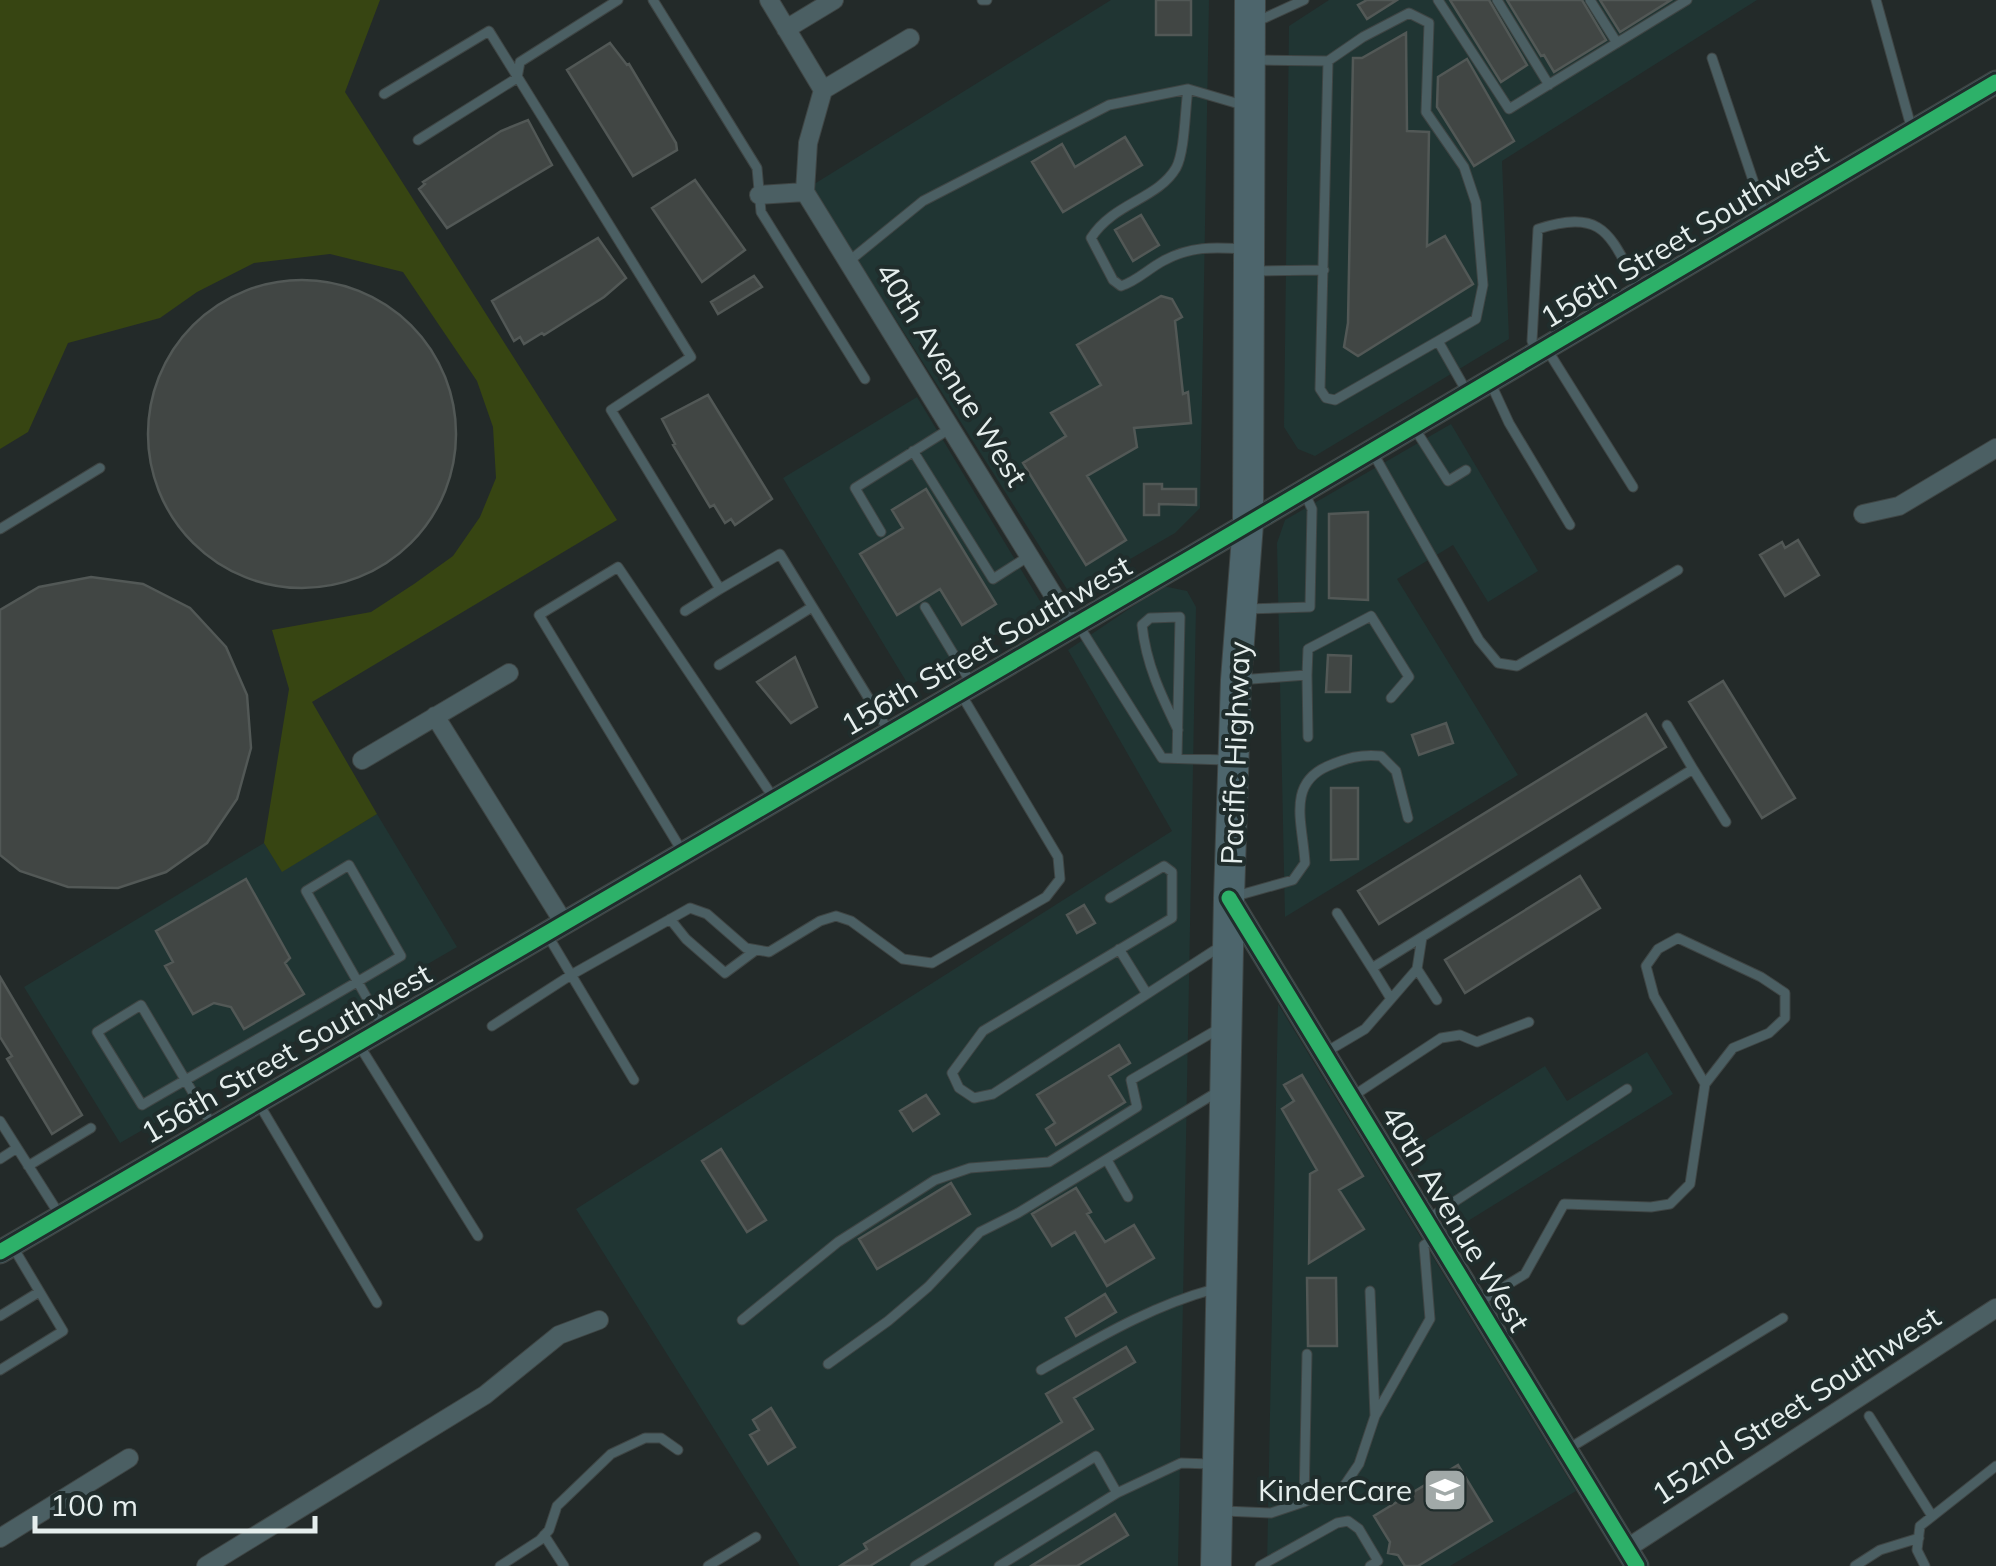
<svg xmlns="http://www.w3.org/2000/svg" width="1996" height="1566" font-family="Mulish,sans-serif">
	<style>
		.built { fill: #203533 }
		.green { fill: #374512 }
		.building { fill: #414644; stroke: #525856; stroke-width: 2.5 }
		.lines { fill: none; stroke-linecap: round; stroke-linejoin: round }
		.lane-casing { stroke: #3f4544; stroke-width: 11 }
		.street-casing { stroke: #3f4544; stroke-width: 20 }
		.secondary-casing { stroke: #3f4544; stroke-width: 25 }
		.highway-casing { stroke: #3f4544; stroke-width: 32 }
		.lane { stroke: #4b5f63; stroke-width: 9 }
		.street { stroke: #4b5f63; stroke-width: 18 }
		.secondary { stroke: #485f65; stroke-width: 22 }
		.highway { stroke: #4d656c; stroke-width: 30 }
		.cycleway-casing { stroke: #202d2c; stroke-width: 21 }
		.cycleway { stroke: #2db169; stroke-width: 15 }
		.labels { text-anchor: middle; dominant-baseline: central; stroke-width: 8; stroke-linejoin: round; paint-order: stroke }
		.street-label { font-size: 30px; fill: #e5eeed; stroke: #202d2c }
		.poi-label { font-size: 30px; fill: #e5eeed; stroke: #202d2c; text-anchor: end }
	</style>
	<rect width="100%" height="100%" fill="#232a29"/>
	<path class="built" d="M1111 0H1209L1200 508 1175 533 1070 594 811 186Z
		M1329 0H1757L1502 161 1509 339 1315 456 1298 449 1284 427 1289 26Z
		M917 397 1043 606 909 686 783 478Z
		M1451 424 1538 571 1488 602 1453 545 1397 579 1518 775 1285 917 1277 543 1285 520Z
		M1163 586 1187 591 1196 607 1178 1566H800L576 1209 1172 831 1068 650Z
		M377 814 457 947 120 1143 24 987 264 843 282 871Z
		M1278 1004 1576 1491 1450 1566H1267Z
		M1647 1052 1673 1094 1455 1229 1408 1151 1545 1066 1567 1101Z"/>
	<path class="green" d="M0 0H380L345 92 617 520 312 702 377 814 282 872 264 843 289 689 272 630 371 612 414 584 453 556 480 517 496 478 493 427 477 381 403 272 330 254 254 263 197 292 160 318 68 343 28 432 0 449Z"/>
	<path class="building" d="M1156 0H1191V35H1156Z
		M1367 0H1397L1367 19 1358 5Z
		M1450 0H1489L1527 65 1501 82Z
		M1507 0H1582L1606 40 1554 72 1544 55 1541 56Z
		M1600 0H1671L1620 32Z
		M1406 33 1407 131 1429 132 1427 246 1445 236 1473 284 1358 356 1344 347 1348 323 1353 58H1362Z
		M610 43 627 65 629 64 676 143 677 150 633 176 567 70Z
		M1467 59 1514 141 1474 166 1437 107 1438 77Z
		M528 120 552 165 447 228 419 189 425 184 423 182 501 131Z
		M1125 137 1142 165 1063 212 1032 162 1062 144 1075 167Z
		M695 180 745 250 702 282 652 208Z
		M1141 215 1159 245 1133 261 1115 230Z
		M598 238 626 278 604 297 544 335 542 333 524 344 520 337 514 341 492 301Z
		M754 276 762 287 718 314 711 302Z
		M148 434a154 154 0 1 1 308 0a154 154 0 1 1-308 0Z
		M1161 296 1172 299 1182 317 1175 321 1183 394 1188 392 1191 423 1134 428 1137 447 1087 476 1126 540 1086 565 1023 463 1066 436 1051 413 1101 385 1077 345Z
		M708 395 772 499 735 525 731 519 725 523 714 505 710 507 673 445 675 444 662 419Z
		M1144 484H1162V489H1196V505L1159 504V515H1144Z
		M926 489 996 604 962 625 940 589 897 615 860 554 903 528 892 510Z
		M1368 512V600L1329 598V514Z
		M1798 540 1819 575 1785 596 1760 555 1782 542 1785 548Z
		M91 577 143 584 190 608 226 647 247 695 251 748 237 799 207 843 166 872 118 888 68 887 20 871 0 855V610L39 587Z
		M1328 655 1351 656 1350 692H1326Z
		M795 657 817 707 791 723 757 682Z
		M1723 681 1795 798 1762 818 1689 702Z
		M1646 714 1666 747 1379 924 1358 891Z
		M1446 723 1453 743 1419 755 1412 735Z
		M1331 788H1358V859L1331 860Z
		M1580 876 1600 908 1465 993 1445 960Z
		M246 879 290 958 285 963 304 994 244 1029 231 1007 214 1003 193 1014 165 966 173 962 156 931Z
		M1084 905 1095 923 1077 933 1067 915Z
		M0 977 82 1115 52 1134 7 1059 12 1056 0 1037Z
		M1119 1045 1130 1063 1109 1076 1125 1102 1056 1145 1046 1129 1055 1123 1037 1095Z
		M1302 1075 1363 1176 1339 1190 1364 1229 1309 1263 1310 1174 1317 1170 1282 1109 1294 1101 1284 1085Z
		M926 1095 939 1114 913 1131 900 1111Z
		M721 1149 766 1220 747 1232 702 1161Z
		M951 1183 970 1214 877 1269 859 1239Z
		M1076 1188 1091 1212 1087 1214 1105 1242 1134 1225 1154 1258 1107 1286 1075 1232 1052 1246 1032 1214Z
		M1307 1278H1336L1337 1346H1308Z
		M1105 1294 1116 1312 1076 1336 1066 1318Z
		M1126 1347 1135 1362 1074 1398 1093 1429 870 1566H840L867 1549 864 1544 1062 1422 1046 1394Z
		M771 1408 795 1447 768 1464 750 1435 759 1430 753 1420Z
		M1458 1465 1492 1521 1418 1566H1405L1398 1555 1388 1553 1390 1542 1374 1516Z
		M1115 1514 1128 1535 1077 1566H1031Z"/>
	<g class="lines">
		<defs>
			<path id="lane" d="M653 0 757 168 761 212 865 379
				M982 0H987
				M1438 0 1509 109 1687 0
				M1497 0 1549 85
				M1590 0 1617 43
				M1876 0 1912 130
				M1258 21 1304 0
				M1712 58 1765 216
				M1256 60 1328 61
				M1188 89C1185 108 1185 152 1176 168 1158 199 1113 203 1091 238L1113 280 1121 286C1137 281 1148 269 1163 261 1190 246 1214 247 1243 249
				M384 94 489 31 691 357 611 410 720 589 780 554 890 733
				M418 140 517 78 520 62 618 0
				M848 262 923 201 1109 105 1188 89 1246 106
				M1257 271 1324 270
				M1438 341 1335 400 1326 398 1320 389 1328 61 1363 37 1409 13 1429 23 1426 112 1464 167 1476 203 1483 285 1476 319 1438 341 1467 392
				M1548 351 1633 487
				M1537 353 1532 341 1538 229C1607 207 1610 238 1640 290
				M1491 384 1509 423 1570 525
				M1415 429 1448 481 1466 470
				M913 451 993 579 1029 556
				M1373 453 1479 640 1498 663 1517 666 1678 570
				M0 529 100 468
				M881 532 855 488 951 428
				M925 607 971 683
				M1245 609 1310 607 1312 509 1305 494
				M685 611 720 589
				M1079 626 1162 758 1226 760
				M719 665 812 607
				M1307 675 1308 737
				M1239 680 1307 675 1308 649 1371 616 1409 677 1391 698
				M1177 758 1180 617 1150 618 1142 625C1146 664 1161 695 1178 730
				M1693 769 1726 822
				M682 851 539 615 618 567 775 800
				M1236 896 1293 880 1305 863C1303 824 1286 784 1328 766 1347 758 1360 754 1381 756L1396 771 1408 818
				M1110 898 1164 866 1172 872V918L983 1031 952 1073 959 1088 974 1098 993 1094 1221 946
				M1337 913 1372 968
				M670 919 686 939 725 973 756 950
				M548 936 634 1080
				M1119 949 1147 994
				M1417 969 1437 1000
				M1391 999 1372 968 1422 937
				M492 1026 571 975 690 908 707 914 746 948 769 952 820 921 836 916 851 921 903 959 932 963 1046 897 1060 879 1058 857 961 694
				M359 1045 478 1236
				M1326 1052 1365 1029 1417 969 1422 937 1693 769 1667 725
				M1353 1096 1441 1038 1460 1035 1477 1042 1529 1022
				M259 1104 377 1303
				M0 1121 59 1214
				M212 1125 141 1005 97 1032 142 1105C228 1055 316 1007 401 956L349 865 306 891 384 1028
				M0 1159 17 1148
				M1107 1160 1128 1197
				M28 1166 91 1128
				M1428 1219 1627 1089
				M1370 1291 1375 1416 1430 1319 1424 1245 1434 1239
				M1479 1302 1525 1274 1564 1204 1651 1207 1670 1204 1690 1184 1705 1084 1733 1048 1769 1033 1785 1018V993L1761 977 1678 938 1658 949 1646 966 1654 996 1705 1084
				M0 1316 39 1292
				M742 1320 838 1242 935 1180 970 1168 1049 1162 1137 1107 1131 1080 1220 1028
				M1307 1354 1304 1502 1344 1486 1359 1464 1375 1416
				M828 1364 888 1321 928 1287 980 1232 1018 1213 1219 1091
				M0 1370 63 1331 13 1247
				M1041 1370C1098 1338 1151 1306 1214 1289
				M1869 1416 1932 1516
				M1568 1449 1783 1318
				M1224 1511 1271 1513 1304 1502
				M544 1535 564 1566
				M500 1566 540 1540 549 1530 557 1506 611 1454 645 1438H661L678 1450
				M708 1566 756 1537
				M915 1566 1096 1456 1117 1493
				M999 1566 1117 1493 1181 1463 1210 1464
				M1260 1566 1337 1523 1348 1521 1359 1529 1378 1561 1370 1566
				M1855 1566 1880 1550 1919 1538
				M1925 1566 1917 1550 1920 1526 1996 1466"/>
			<path id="street" d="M769 0 823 90 808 143 805 192
				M786 29 834 0
				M823 90 910 38
				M759 195 805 192 1073 627
				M1863 514 1899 506 1996 448
				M435 716 564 923
				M362 760 509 673
				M0 1538 129 1458
				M1626 1549 1996 1308
				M206 1566 485 1395 559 1335 599 1320"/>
			<path id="secondary" d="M1229 898 1637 1566
				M0 1252 1192 557 1996 82"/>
			<path id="highway" d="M1216 1566 1229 898 1236 680 1248 524 1250 0"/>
		</defs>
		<use href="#lane" class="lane-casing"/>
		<use href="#street" class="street-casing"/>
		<use href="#secondary" class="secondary-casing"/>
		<use href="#highway" class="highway-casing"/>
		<use href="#lane" class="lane"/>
		<use href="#street" class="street"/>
		<use href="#secondary" class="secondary"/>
		<use href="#highway" class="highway"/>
		<defs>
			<path id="cycleway" d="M1229 898 1637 1566
				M0 1252 1192 557 1996 82"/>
		</defs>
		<use href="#cycleway" class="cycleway-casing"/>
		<use href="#cycleway" class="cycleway"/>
	</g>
	<defs>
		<symbol id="school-square" viewBox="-11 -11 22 22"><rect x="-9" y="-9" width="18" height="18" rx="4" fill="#a1a9a8" stroke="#202d2c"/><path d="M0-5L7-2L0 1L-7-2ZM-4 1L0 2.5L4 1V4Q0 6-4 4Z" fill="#fff"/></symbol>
	</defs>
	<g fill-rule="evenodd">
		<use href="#school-square" x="1420" y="1465" width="50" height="50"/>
	</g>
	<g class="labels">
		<g class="street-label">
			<text transform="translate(1684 235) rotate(-31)">156th Street Southwest</text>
			<text transform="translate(952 374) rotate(58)">40th Avenue West</text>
			<text transform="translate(986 645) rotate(-30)">156th Street Southwest</text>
			<text transform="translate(1235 753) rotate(-88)">Pacific Highway</text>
			<text transform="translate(286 1053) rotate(-30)">156th Street Southwest</text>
			<text transform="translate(1456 1218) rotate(59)">40th Avenue West</text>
			<text transform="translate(1796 1405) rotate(-33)">152nd Street Southwest</text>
		</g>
		<g class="poi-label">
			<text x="1412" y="1490">KinderCare</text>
		</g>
	</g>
	<path d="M35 1516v15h280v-15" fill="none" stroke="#e5eeed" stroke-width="5"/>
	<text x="50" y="1516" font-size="30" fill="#e5eeed" stroke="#202d2c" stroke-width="8" paint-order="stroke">100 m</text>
</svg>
